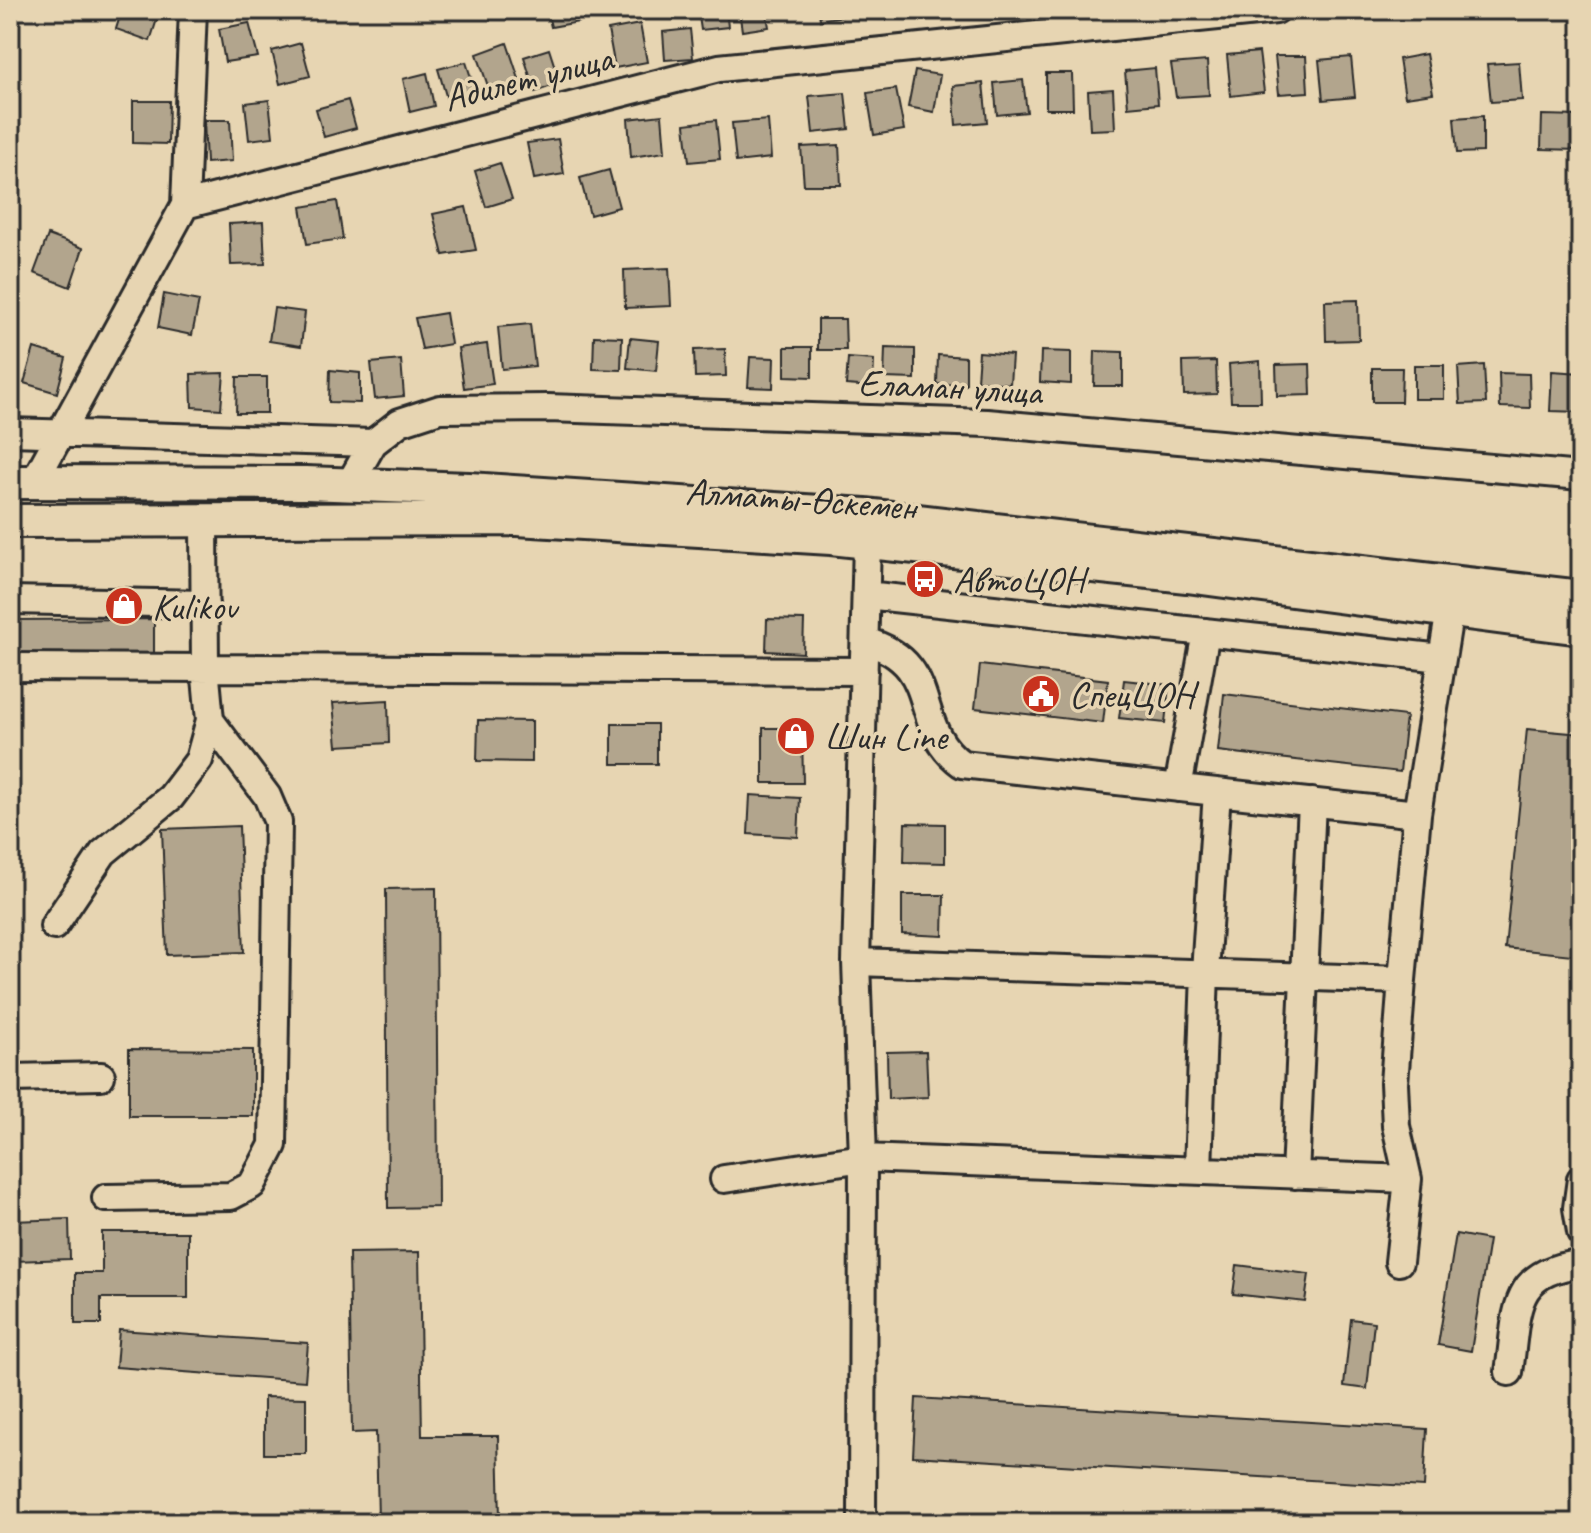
<svg xmlns="http://www.w3.org/2000/svg" width="1591" height="1533" font-family="Caveat,sans-serif">
	<style>
		.building { fill: #b2a58d; stroke: #2b2b2b; stroke-width: 2 }
		.lines { fill: none; stroke-linecap: round; stroke-linejoin: round }
		.minor-casing { stroke: #2b2b2b; stroke-width: 32 }
		.major-casing { stroke: #2b2b2b; stroke-width: 38 }
		.minor { stroke: #e7d5b2; stroke-width: 26 }
		.major { stroke: #e7d5b2; stroke-width: 32 }
		.labels { text-anchor: middle; dominant-baseline: central; stroke-width: 7; stroke-linejoin: round; paint-order: stroke }
		.street-label { font-size: 38px; fill: #2b2b2b; stroke: #e7d5b2 }
		.poi-label { font-size: 38px; fill: #2b2b2b; stroke: #e7d5b2; text-anchor: start }
	</style>
	<rect width="100%" height="100%" fill="#e7d5b2"/>
	<filter id="ink" filterUnits="userSpaceOnUse"><feTurbulence type="fractalNoise" baseFrequency=".0125" numOctaves="2"/><feDisplacementMap in="SourceGraphic" scale="16" xChannelSelector="R" yChannelSelector="G"/><feConvolveMatrix kernelMatrix="1 2 1 2 8 2 1 2 1" color-interpolation-filters="sRGB"/></filter>
	<g filter="url(#ink)">
		<path class="building" d="M59 10H85L81 19Z
			M122 10H160L150 41 116 29Z
			M547 10H577L579 22 551 27Z
			M698 10H726L728 27 701 30Z
			M739 10H766L769 27 742 31Z
			M785 10H810L811 13 786 16Z
			M819 10H844V16L820 20Z
			M858 10H888V14L858 17Z
			M249 23 258 57 225 62 219 29Z
			M640 24 647 62 615 68 608 30Z
			M690 29 693 58 665 60 663 32Z
			M301 43 310 76 280 84 272 51Z
			M507 43 520 82 490 92 477 54Z
			M549 49 560 83 535 92 524 57Z
			M1259 52 1264 92 1231 96 1227 55Z
			M1426 54 1433 93 1405 97 1399 59Z
			M1275 56H1306L1308 92 1279 94Z
			M1351 57 1355 97 1323 100 1319 60Z
			M1207 61 1209 95 1176 97 1171 64Z
			M466 62 476 93 447 99 438 69Z
			M1519 62 1522 100 1491 102 1487 64Z
			M1155 68 1158 104 1128 107 1125 71Z
			M915 71 940 75 934 112 908 107Z
			M427 73 434 106 410 112 403 79Z
			M1046 73H1072L1073 109H1046Z
			M1023 80 1027 112 997 115 994 83Z
			M983 83 987 122 956 125 953 86Z
			M896 89 904 130 874 135 867 93Z
			M1113 89 1115 129 1090 130 1088 91Z
			M845 93 849 129 813 133 809 96Z
			M269 100 273 137 249 140 245 103Z
			M348 100 356 128 324 137 316 109Z
			M133 101H169L168 144 133 143Z
			M662 115 665 152 631 157 628 119Z
			M1542 115 1581 116 1580 150 1541 149Z
			M1483 116V152L1457 153 1454 118Z
			M204 120H230L232 161 206 163Z
			M716 120 720 159 689 162 685 124Z
			M768 120 771 158 736 162 732 123Z
			M558 139 564 174 534 179 527 143Z
			M839 145 841 185H804L801 147Z
			M500 163 512 199 486 207 475 171Z
			M609 170 619 207 590 215 580 178Z
			M337 201 343 239 307 244 301 207Z
			M466 207 476 250 443 255 433 214Z
			M263 222 265 264 231 265 229 224Z
			M48 235 83 248 70 287 34 273Z
			M669 268 671 306 625 308 624 270Z
			M164 294 199 301 192 335 158 328Z
			M1358 300 1359 340 1326 341 1325 301Z
			M274 308 305 312 301 346 269 341Z
			M446 313 451 344 422 349 415 318Z
			M818 319H845L846 350H818Z
			M530 324 535 366 502 369 498 327Z
			M594 336 622 337 621 370 593 369Z
			M630 338 659 341 656 371 627 368Z
			M10 341 17 343 10 371Z
			M487 344 493 384 464 388 458 348Z
			M785 347H812V377L785 376Z
			M34 348 66 358 57 393 24 383Z
			M885 348 915 349V379L884 378Z
			M725 349 726 376 695 377 694 350Z
			M1041 351 1071 352V384L1040 382Z
			M1095 351 1123 352V386H1094Z
			M979 352 1012 355 1010 384 977 381Z
			M938 355 966 357V385L937 384Z
			M750 357 774 358 773 388 748 387Z
			M848 358 874 360 873 387 846 385Z
			M401 360 404 396 375 399 371 363Z
			M1216 361 1217 394 1184 395 1183 362Z
			M1260 361 1261 402H1231L1229 364Z
			M1310 364 1311 395 1277 396 1276 365Z
			M1414 365H1444V399H1414Z
			M1484 365 1486 403 1460 404 1458 367Z
			M1372 368H1402L1401 402H1372Z
			M330 370 360 373V403L329 402Z
			M1552 371 1581 373V412L1550 411Z
			M224 373 221 409 192 407 191 374Z
			M1499 373 1529 374 1530 408 1500 407Z
			M237 377H267V413H236Z
			M154 619V654L10 655V620Z
			M767 619 804 620 803 653 766 651Z
			M980 665 1108 680 1103 723 975 708Z
			M1124 680 1169 685 1165 723 1119 718Z
			M1224 694 1406 716 1400 772 1218 751Z
			M388 700 389 743 337 746 333 703Z
			M478 720 532 721V762L477 761Z
			M612 724H657V764H612Z
			M763 728H802L803 783H763Z
			M1527 729 1581 734V956L1505 948Z
			M750 795 800 798 798 837 748 834Z
			M905 823 945 824V863L904 862Z
			M239 826 244 952 167 955 162 829Z
			M436 888 438 1207 388 1208 386 889Z
			M902 895H944L943 936 902 934Z
			M11 1040 13 1211H10V1040Z
			M129 1049 253 1050V1116H129Z
			M926 1051 928 1097 888 1099 887 1052Z
			M69 1219 70 1259 13 1261 11 1221Z
			M102 1232H188V1298H101V1324H75V1273H102Z
			M1456 1234 1489 1240 1471 1351 1438 1345Z
			M419 1252 422 1436H498L500 1518 378 1520 376 1432 352 1433 349 1253Z
			M1237 1265 1309 1274 1305 1302 1233 1294Z
			M1351 1319 1374 1322 1367 1389 1344 1386Z
			M119 1330 308 1343 305 1381 116 1367Z
			M264 1397 306 1398V1454H264Z
			M916 1398 1427 1429 1424 1487 913 1456Z"/>
		<g class="lines">
			<defs>
				<path id="minor" d="M185 205 719 68 1276 10
					M10 432 373 443
					M34 482 185 205 193 10
					M349 485 373 443 400 422 440 409 548 408 987 423 1581 476
					M866 595 1442 658
					M10 600 205 604
					M865 641C945 664 908 725 962 764L1417 814
					M10 667 864 671
					M1178 788 1206 632
					M54 926 103 853 171 797 199 760 210 720 205 667 204 521
					M856 962 1402 980
					M11 1078 101 1076
					M1198 1170 1205 972 1217 792
					M1295 1175 1312 802
					M724 1179 863 1158 1408 1179
					M1581 1179 1577 1208 1581 1232
					M106 1198 231 1196 252 1185 273 1145 278 822 267 796 210 720
					M1399 1262 1408 1179 1396 1126 1394 1083 1402 980 1417 814 1450 609
					M1509 1372C1518 1314 1509 1271 1581 1264
					M862 1523 863 1158 856 962 867 542"/>
				<path id="major" d="M10 482 306 483 469 489 865 515 1581 597
					M10 521 517 519 831 538 1187 576 1581 628"/>
			</defs>
			<use href="#minor" class="minor-casing"/>
			<use href="#major" class="major-casing"/>
			<use href="#minor" class="minor"/>
			<use href="#major" class="major"/>
		</g>
	</g>
	<defs>
		<symbol id="bus-disc" viewBox="-11 -11 22 22"><circle r="9.5" fill="#c8321e" stroke="#e7d5b2"/><path d="M-5-6H5V4H4V6H2V4H-2V6H-4V4H-5ZM-3.5-4V0h7V-4ZM-3.5 1.2v1.5H-2V1.2ZM2 1.2v1.5H3.5V1.2Z" fill="#fff"/></symbol>
		<symbol id="shop-disc" viewBox="-11 -11 22 22"><circle r="9.5" fill="#c8321e" stroke="#e7d5b2"/><path d="M-5-2.5h2.3a2.7 3.5 0 0 1 5.4 0H5L5.5 6h-11ZM-1.5-2.5h3a1.5 2.3 0 0 0-3 0Z" fill="#fff"/></symbol>
		<symbol id="civic-disc" viewBox="-11 -11 22 22"><circle r="9.5" fill="#c8321e" stroke="#e7d5b2"/><path d="M-.6-6.5H3V-4.5H.6V-3L4-1V1h2V6H-6V1h2V-1L-.6-3ZM-1.2 2.5V6h2.4V2.5Z" fill="#fff"/></symbol>
	</defs>
	<g fill-rule="evenodd">
		<use href="#bus-disc" x="903" y="557" width="44" height="44"/>
		<use href="#shop-disc" x="102" y="584" width="44" height="44"/>
		<use href="#civic-disc" x="1019" y="672" width="44" height="44"/>
		<use href="#shop-disc" x="774" y="714" width="44" height="44"/>
	</g>
	<g class="labels">
		<g class="street-label">
			<text transform="translate(528 78) rotate(-14)">Адилет улица</text>
			<text transform="translate(950 387) rotate(3)">Еламан улица</text>
			<text transform="translate(801 499) rotate(4)">Алматы-Өскемен</text>
		</g>
		<g class="poi-label">
			<text x="953" y="579">АвтоЦОН</text>
			<text x="152" y="606">Kulikov</text>
			<text x="1069" y="694">СпецЦОН</text>
			<text x="824" y="736">Шин Line</text>
		</g>
	</g>
	<rect width="1591" height="1533" fill="none" stroke="#e7d5b2" stroke-width="40"/>
	<rect x="20" y="20" width="1551" height="1493" fill="none" stroke="#2b2b2b" stroke-width="3" filter="url(#ink)"/>
</svg>
